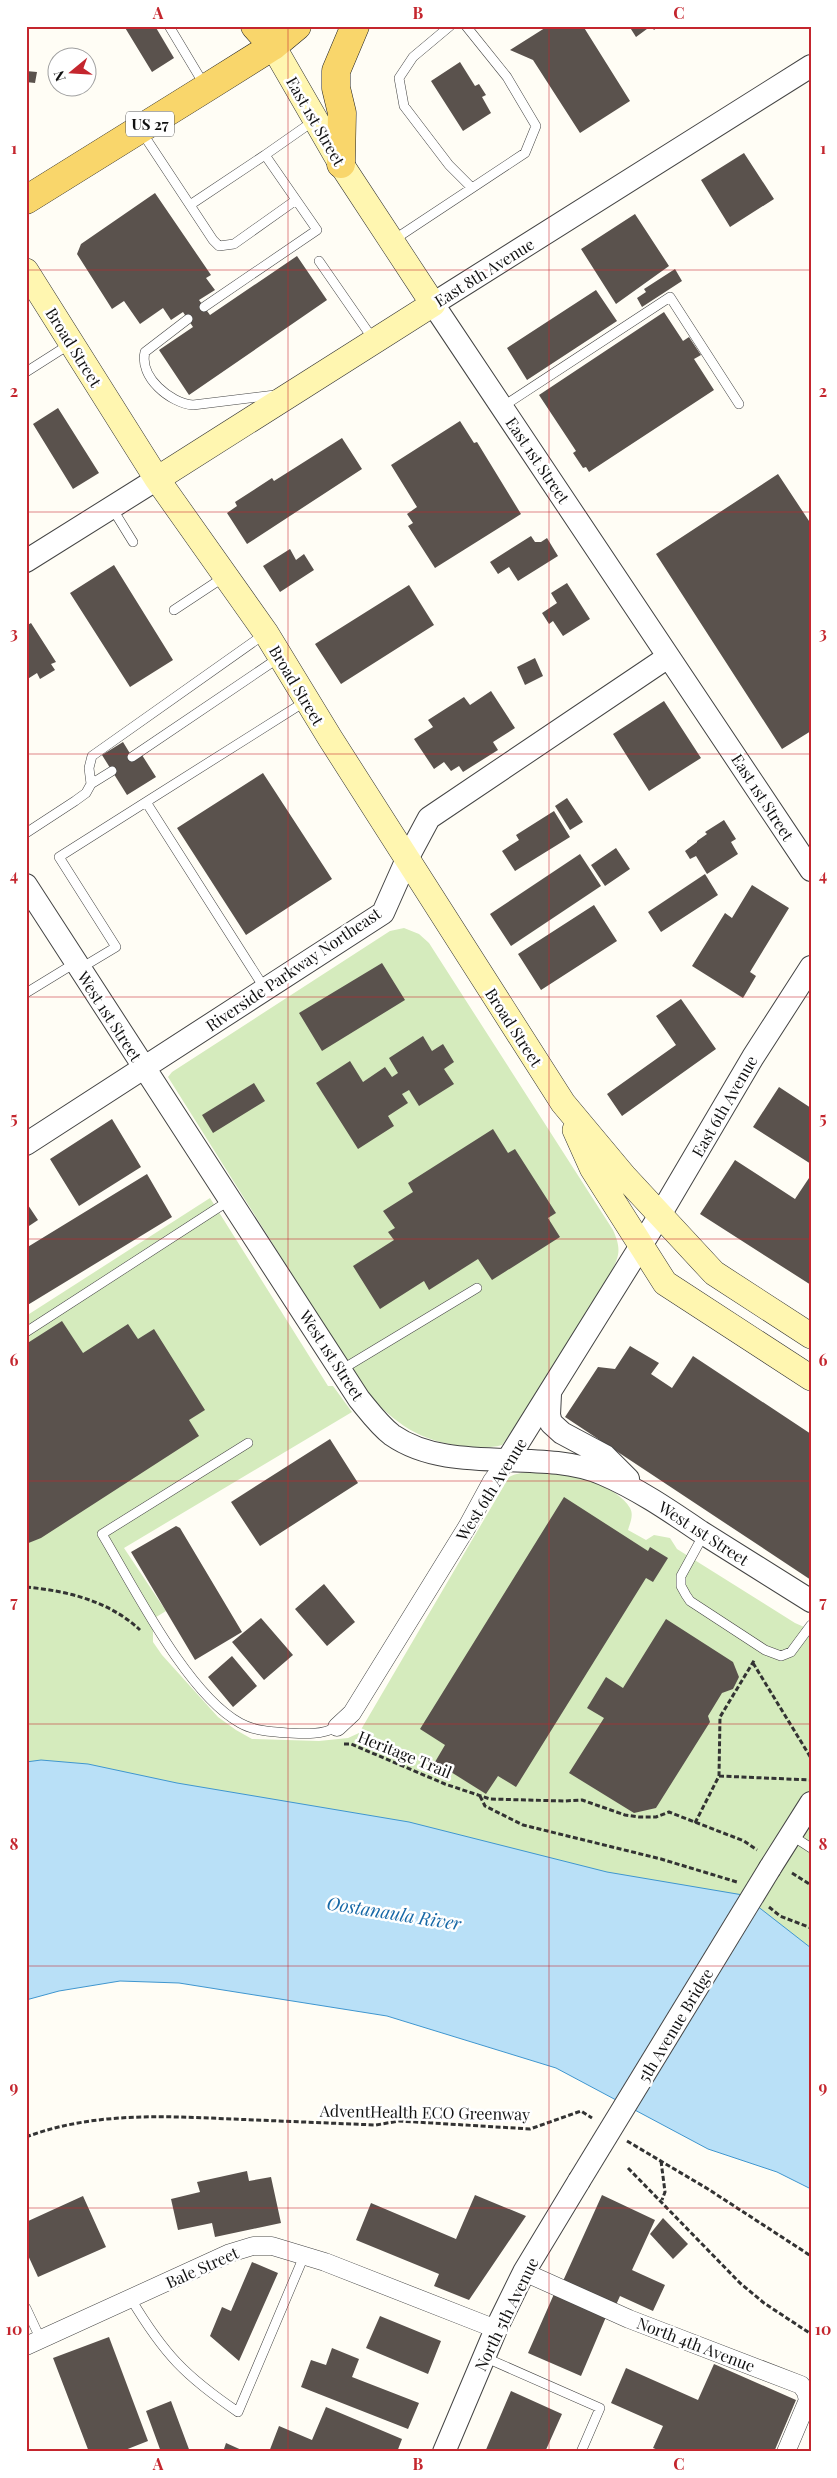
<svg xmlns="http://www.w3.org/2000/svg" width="837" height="2478" font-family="'Playfair Display',serif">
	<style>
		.green { fill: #d5ebbd }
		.water { fill: #b9e0f7; stroke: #3f96cf }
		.building { fill: #5a524d }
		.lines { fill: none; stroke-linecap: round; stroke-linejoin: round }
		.service-casing { stroke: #444; stroke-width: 10 }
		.minor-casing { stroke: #444; stroke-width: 19 }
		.tertiary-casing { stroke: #444; stroke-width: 24 }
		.secondary-casing { stroke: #333; stroke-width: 26 }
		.primary-casing { stroke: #222; stroke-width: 29 }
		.path { stroke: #333; stroke-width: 3; stroke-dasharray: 5 2.5; stroke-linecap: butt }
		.service { stroke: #fff; stroke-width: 9 }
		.minor { stroke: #fff; stroke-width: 18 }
		.tertiary { stroke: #fff; stroke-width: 22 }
		.secondary { stroke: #fff6b0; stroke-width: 25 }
		.primary { stroke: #f9d66b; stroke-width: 28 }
		.tertiary-bridge-casing { stroke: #444; stroke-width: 24; stroke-linecap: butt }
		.tertiary-bridge { stroke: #fff; stroke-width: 22 }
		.grid { fill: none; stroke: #c4262e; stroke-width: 1; stroke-opacity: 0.55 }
		.labels { text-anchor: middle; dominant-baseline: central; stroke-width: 5; stroke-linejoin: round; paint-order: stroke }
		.shield { fill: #fff; stroke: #585858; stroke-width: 1 }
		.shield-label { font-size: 15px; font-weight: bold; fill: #111 }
		.street-label { font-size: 16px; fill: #111; stroke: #fff }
		.water-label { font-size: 18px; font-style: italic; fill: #1768a6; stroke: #fff }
		.neatline { fill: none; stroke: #c4262e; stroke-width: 2 }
		.grid-label { font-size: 16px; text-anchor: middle; font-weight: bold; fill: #c4262e }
	</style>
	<rect width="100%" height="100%" fill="#fffdf5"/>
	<path class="green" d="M404 928 419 934 429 943 613 1230C623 1252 618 1258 608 1278L512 1431 502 1445C487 1449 477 1447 463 1446 419 1441 396 1424 366 1392L168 1077 172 1072 390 931Z
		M210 1198 328 1386H333L352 1412 124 1548 166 1611 153 1619V1642L162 1655 218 1717 236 1730 252 1739 319 1741 348 1738 359 1733 509 1477C536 1462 614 1479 630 1508 634 1515 630 1523 628 1530L646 1540 654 1535 670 1538 677 1549 795 1623 811 1630V2107L26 1865V1316Z"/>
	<path class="water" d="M41 1760 88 1764 177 1783 409 1822 607 1872 743 1895 811 1948V2189L777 2172 708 2149 556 2068 387 2016 179 1983 120 1981 59 1991 26 2000V1762Z"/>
	<path class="building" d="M124 26H155L174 58 152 72Z
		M548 26H583L630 101 580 133 533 60 510 50Z
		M629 26H659L654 30 651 26 636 37Z
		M460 62 475 86 479 84 486 95 482 97 491 113 463 131 431 81Z
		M26 71 37 72 35 83 26 82Z
		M744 153 774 199 730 227 701 180Z
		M155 193 211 275 206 278 215 290 199 300 210 315 297 256 327 300 189 395 159 350 193 327 183 312 171 320 163 308 140 324 124 301 112 309 77 254 81 244Z
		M635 214 669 266 616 304 581 249Z
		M675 269 682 281 642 307 637 298 646 292 644 289Z
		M596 290 617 321 527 380 507 348Z
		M664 312 683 341 689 337 701 355 694 359 714 390 589 472 586 467 583 468 573 453 576 451 539 395Z
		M58 408 99 473 73 489 33 424Z
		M460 421 474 443 477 442 521 514 435 568 408 526 413 523 407 514 417 507 391 465Z
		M342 438 362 469 247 544 227 513 237 506 235 502 272 478 274 481Z
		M778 474 811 524V731L782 749 656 554Z
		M531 536 535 542H541L547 538 558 556 518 581 509 567 498 574 490 562Z
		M290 549 296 560 304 554 314 570 280 592 263 566Z
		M114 565 173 660 130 687 70 593Z
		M567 583 590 619 563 636 553 621 549 624 542 613 557 603 551 593Z
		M409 585 434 625 341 684 315 644Z
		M31 623 56 662 51 664 55 670 40 679 37 673 26 680V626Z
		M535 658 543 676 525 685 517 667Z
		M491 691 515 728 493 742 498 750 463 772 459 766 451 771 444 762 434 769 414 739 433 727 428 720 464 697 470 705Z
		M664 701 701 758 649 791 613 734Z
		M123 742 134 760 142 755 156 777 127 795 102 755Z
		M263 773 332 879 246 935 177 828Z
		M567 798 583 822 570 830 555 806Z
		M554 811 570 837 515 871 502 851 519 840 516 835Z
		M724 820 736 839 731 842 738 854 707 874 696 856 690 859 685 851 697 842V841L707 834 705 832Z
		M616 848 630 869 605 886 591 865Z
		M580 854 601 886 511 946 490 914Z
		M705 874 718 895 661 932 648 912Z
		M752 885 789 908 750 972 756 976 743 998 692 966 725 913 732 918Z
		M594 905 617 941 541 990 518 954Z
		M382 963 405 1000 322 1051 299 1013Z
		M681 999 716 1049 622 1116 607 1094 676 1045 656 1016Z
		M423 1036 432 1051 443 1044 454 1062 444 1069 454 1084 419 1106 409 1090 402 1094 408 1103 388 1116 394 1126 358 1149 316 1083 350 1061 363 1082 385 1067 392 1077 398 1073 389 1058Z
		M254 1083 265 1101 213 1133 202 1115Z
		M779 1087 811 1108V1164L753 1127Z
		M112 1119 141 1167 79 1206 50 1159Z
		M493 1129 508 1153 515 1149 556 1213 548 1218 560 1237 492 1280 478 1259 429 1290 424 1281 380 1309 353 1266 394 1240 388 1232 395 1228 383 1211 413 1192 408 1183Z
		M735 1160 795 1199 811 1175V1285L700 1214Z
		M147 1174 172 1217 26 1306V1248Z
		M26 1202 38 1220 26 1228Z
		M62 1321 83 1353 128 1324 138 1339 154 1329 205 1410 189 1420 199 1436 41 1538 26 1544V1344Z
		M630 1346 659 1363 651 1374 672 1388 693 1356 811 1434V1580L565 1417 598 1367 615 1369Z
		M330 1439 358 1483 260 1546 231 1502Z
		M564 1497 648 1551 650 1547 668 1558 653 1582 646 1578 516 1787 498 1776 486 1794 435 1762 445 1745 420 1729Z
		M176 1526 180 1528 242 1632 195 1660 131 1552Z
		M324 1584 355 1622 327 1646 295 1609Z
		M261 1618 293 1655 264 1680 232 1642Z
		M666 1619 733 1662 739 1677 733 1689 722 1693 708 1716 710 1722 656 1808 634 1813 569 1773 604 1718 587 1708 606 1677 623 1688Z
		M232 1656 257 1686 233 1707 208 1677Z
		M247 2171 249 2181 271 2177 281 2223 215 2237 212 2223 178 2230 171 2199 200 2192 197 2182Z
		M475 2195 526 2216 469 2300 434 2286 439 2274 356 2240 371 2203 456 2239Z
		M602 2195 655 2220 632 2270 665 2285 653 2311 620 2296 616 2305 563 2281Z
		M83 2196 106 2247 38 2277 26 2251V2222Z
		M663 2218 688 2244 673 2259 650 2234Z
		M252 2262 278 2273 239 2361 210 2336 222 2307 231 2311Z
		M554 2294 606 2317 581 2376 528 2353Z
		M380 2316 441 2341 428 2374 366 2348Z
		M109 2337 148 2441 120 2452H89L53 2358Z
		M332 2348 359 2359 352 2377 419 2403 408 2429 301 2387 311 2360 326 2365Z
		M714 2364 796 2400 774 2452H663L653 2448 663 2426 611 2403 626 2368 698 2400Z
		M511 2391 562 2414 545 2452H485Z
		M171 2401 190 2452H161L146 2411Z
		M326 2407 402 2439 397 2452H269L279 2426 312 2440Z
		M226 2443 246 2452H223Z"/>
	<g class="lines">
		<defs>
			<path id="service" d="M169 26 205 86
				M450 26 413 57 399 78 404 106 449 165 471 187
				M141 131 213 240 219 246 234 244 296 200
				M190 205 265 155
				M392 241 525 153 536 126 507 77 466 26
				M319 261 373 339
				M204 307 317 230 265 155 315 120
				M188 319 145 352C139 377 170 403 193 405L275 395
				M26 372 70 344
				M502 407 670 297 739 404
				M112 508 133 542
				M174 610 224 577
				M132 757 280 657
				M91 784 89 768 92 756 266 633
				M26 833 75 801 86 793 91 784 112 771
				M81 968 116 947 59 857 146 802
				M265 989 146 802 306 701
				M26 993 75 963
				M26 1332 230 1200
				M341 1370 477 1288
				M248 1443 102 1534C134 1587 187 1694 240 1723 254 1731 273 1732 289 1733 306 1734 321 1735 337 1727
				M704 1534 681 1576V1586L686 1595 690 1601 765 1650 781 1656 791 1652 811 1625
				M791 1835 811 1848
				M131 2299C164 2354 185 2376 238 2412L304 2256
				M26 2308 41 2340
				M484 2357 600 2408 581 2452"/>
			<path id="minor" d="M337 1727 352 1713 467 1527 492 1481 508 1459
				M524 2272 629 2319 801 2385 806 2392 808 2400 786 2452
				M26 2346 230 2253 253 2246H272L325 2262 496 2329"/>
			<path id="tertiary" d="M811 66 433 304 811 870
				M26 561 157 479
				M26 885 359 1399C369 1411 379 1425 392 1435 451 1476 539 1447 603 1474 638 1489 670 1511 701 1532 738 1555 774 1578 811 1601
				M26 1144 383 913 407 859 429 818 668 657
				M550 1394 549 1415 551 1423 562 1433 605 1456 628 1479
				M508 1459 660 1215 753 1057 811 967
				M770 1868 811 1803
				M444 2452 496 2329 524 2272 579 2181"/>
			<path id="secondary" d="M26 271 157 479 266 633 330 738 563 1103 624 1176 714 1273 811 1336
				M157 479 433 304 341 164 273 46
				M575 1130 592 1168 665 1283 811 1378"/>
			<path id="primary" d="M255 26 273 46
				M341 164 342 113 336 88V71L355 26
				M26 200 206 88 273 46 297 26"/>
		</defs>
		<use href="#service" class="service-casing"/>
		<use href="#minor" class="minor-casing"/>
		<use href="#tertiary" class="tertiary-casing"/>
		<use href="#secondary" class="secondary-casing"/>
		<use href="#primary" class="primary-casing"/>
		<path class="path" d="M26 1587C68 1591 109 1601 140 1630
			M753 1663 811 1758
			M344 1744H351L445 1784 490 1799 564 1801 582 1800 625 1815 639 1817H656L669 1812 744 1841 757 1850
			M719 1776 811 1780
			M480 1796 485 1806 523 1825 661 1859 737 1882
			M695 1823 719 1776 720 1717 755 1659
			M792 1873 811 1885
			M769 1907 780 1916 811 1928
			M26 2137C93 2112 162 2116 232 2119 280 2121 328 2123 376 2125L399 2121 530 2129 581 2111 592 2118
			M627 2141 708 2189 811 2256
			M661 2161 665 2192 662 2200
			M628 2168 740 2283 764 2303 811 2334"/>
		<use href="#service" class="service"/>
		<use href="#minor" class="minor"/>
		<use href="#tertiary" class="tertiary"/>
		<use href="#secondary" class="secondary"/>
		<use href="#primary" class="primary"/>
		<defs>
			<path id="tertiary-bridge" d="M579 2181 770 1868"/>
		</defs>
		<use href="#tertiary-bridge" class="tertiary-bridge-casing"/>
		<use href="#tertiary-bridge" class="tertiary-bridge"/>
	</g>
	<path class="grid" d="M288 26V2452M549 26V2452M26 270H811M26 512H811M26 754H811M26 997H811M26 1239H811M26 1481H811M26 1724H811M26 1966H811M26 2208H811"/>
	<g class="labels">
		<rect class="shield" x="126" y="111.5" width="48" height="25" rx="4"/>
		<g class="shield-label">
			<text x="150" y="124">US 27</text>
		</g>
		<g class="street-label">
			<text transform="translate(316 121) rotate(60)">East 1st Street</text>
			<text transform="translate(484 272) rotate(-32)">East 8th Avenue</text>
			<text transform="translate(74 347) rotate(58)">Broad Street</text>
			<text transform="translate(538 460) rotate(56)">East 1st Street</text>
			<text transform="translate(297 685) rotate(59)">Broad Street</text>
			<text transform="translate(763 797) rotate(57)">East 1st Street</text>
			<text transform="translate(293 969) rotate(-34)">Riverside Parkway Northeast</text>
			<text transform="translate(110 1016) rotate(57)">West 1st Street</text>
			<text transform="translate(514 1027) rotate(57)">Broad Street</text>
			<text transform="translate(724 1106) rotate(-60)">East 6th Avenue</text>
			<text transform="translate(332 1355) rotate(57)">West 1st Street</text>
			<text transform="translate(491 1489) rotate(-58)">West 6th Avenue</text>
			<text transform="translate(704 1533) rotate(33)">West 1st Street</text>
			<text transform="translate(405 1754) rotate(22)">Heritage Trail</text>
			<text transform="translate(675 2025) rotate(-59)">5th Avenue Bridge</text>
			<text transform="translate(425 2112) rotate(1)">AdventHealth ECO Greenway</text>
			<text transform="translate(202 2267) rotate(-24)">Bale Street</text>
			<text transform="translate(506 2314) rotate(-64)">North 5th Avenue</text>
			<text transform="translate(696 2344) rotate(21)">North 4th Avenue</text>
		</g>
		<g class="water-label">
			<text transform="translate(394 1913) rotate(9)">Oostanaula River</text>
		</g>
	</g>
	<rect width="837" height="2478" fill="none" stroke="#ffffff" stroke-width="55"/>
	<g transform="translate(72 72) rotate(252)"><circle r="24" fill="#ffffff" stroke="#a0a0a0"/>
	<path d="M0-4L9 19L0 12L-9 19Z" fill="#c4262e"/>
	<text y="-8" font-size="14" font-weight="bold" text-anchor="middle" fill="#111111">N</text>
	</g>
	<rect x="28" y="28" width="782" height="2422" class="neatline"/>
	<g class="grid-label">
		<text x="158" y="19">A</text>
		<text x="418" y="19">B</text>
		<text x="679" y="19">C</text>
		<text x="14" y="154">1</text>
		<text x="823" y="154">1</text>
		<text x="14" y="397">2</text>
		<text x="823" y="397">2</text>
		<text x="14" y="639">3</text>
		<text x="823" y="639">3</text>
		<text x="14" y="881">4</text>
		<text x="823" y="881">4</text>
		<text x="14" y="1124">5</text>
		<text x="823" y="1124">5</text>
		<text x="14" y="1366">6</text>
		<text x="823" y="1366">6</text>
		<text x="14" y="1608">7</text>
		<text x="823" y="1608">7</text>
		<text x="14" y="1850">8</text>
		<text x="823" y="1850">8</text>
		<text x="14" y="2093">9</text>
		<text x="823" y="2093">9</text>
		<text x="14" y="2335">10</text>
		<text x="823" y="2335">10</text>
		<text x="158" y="2470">A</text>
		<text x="418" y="2470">B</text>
		<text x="679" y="2470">C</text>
	</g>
</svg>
